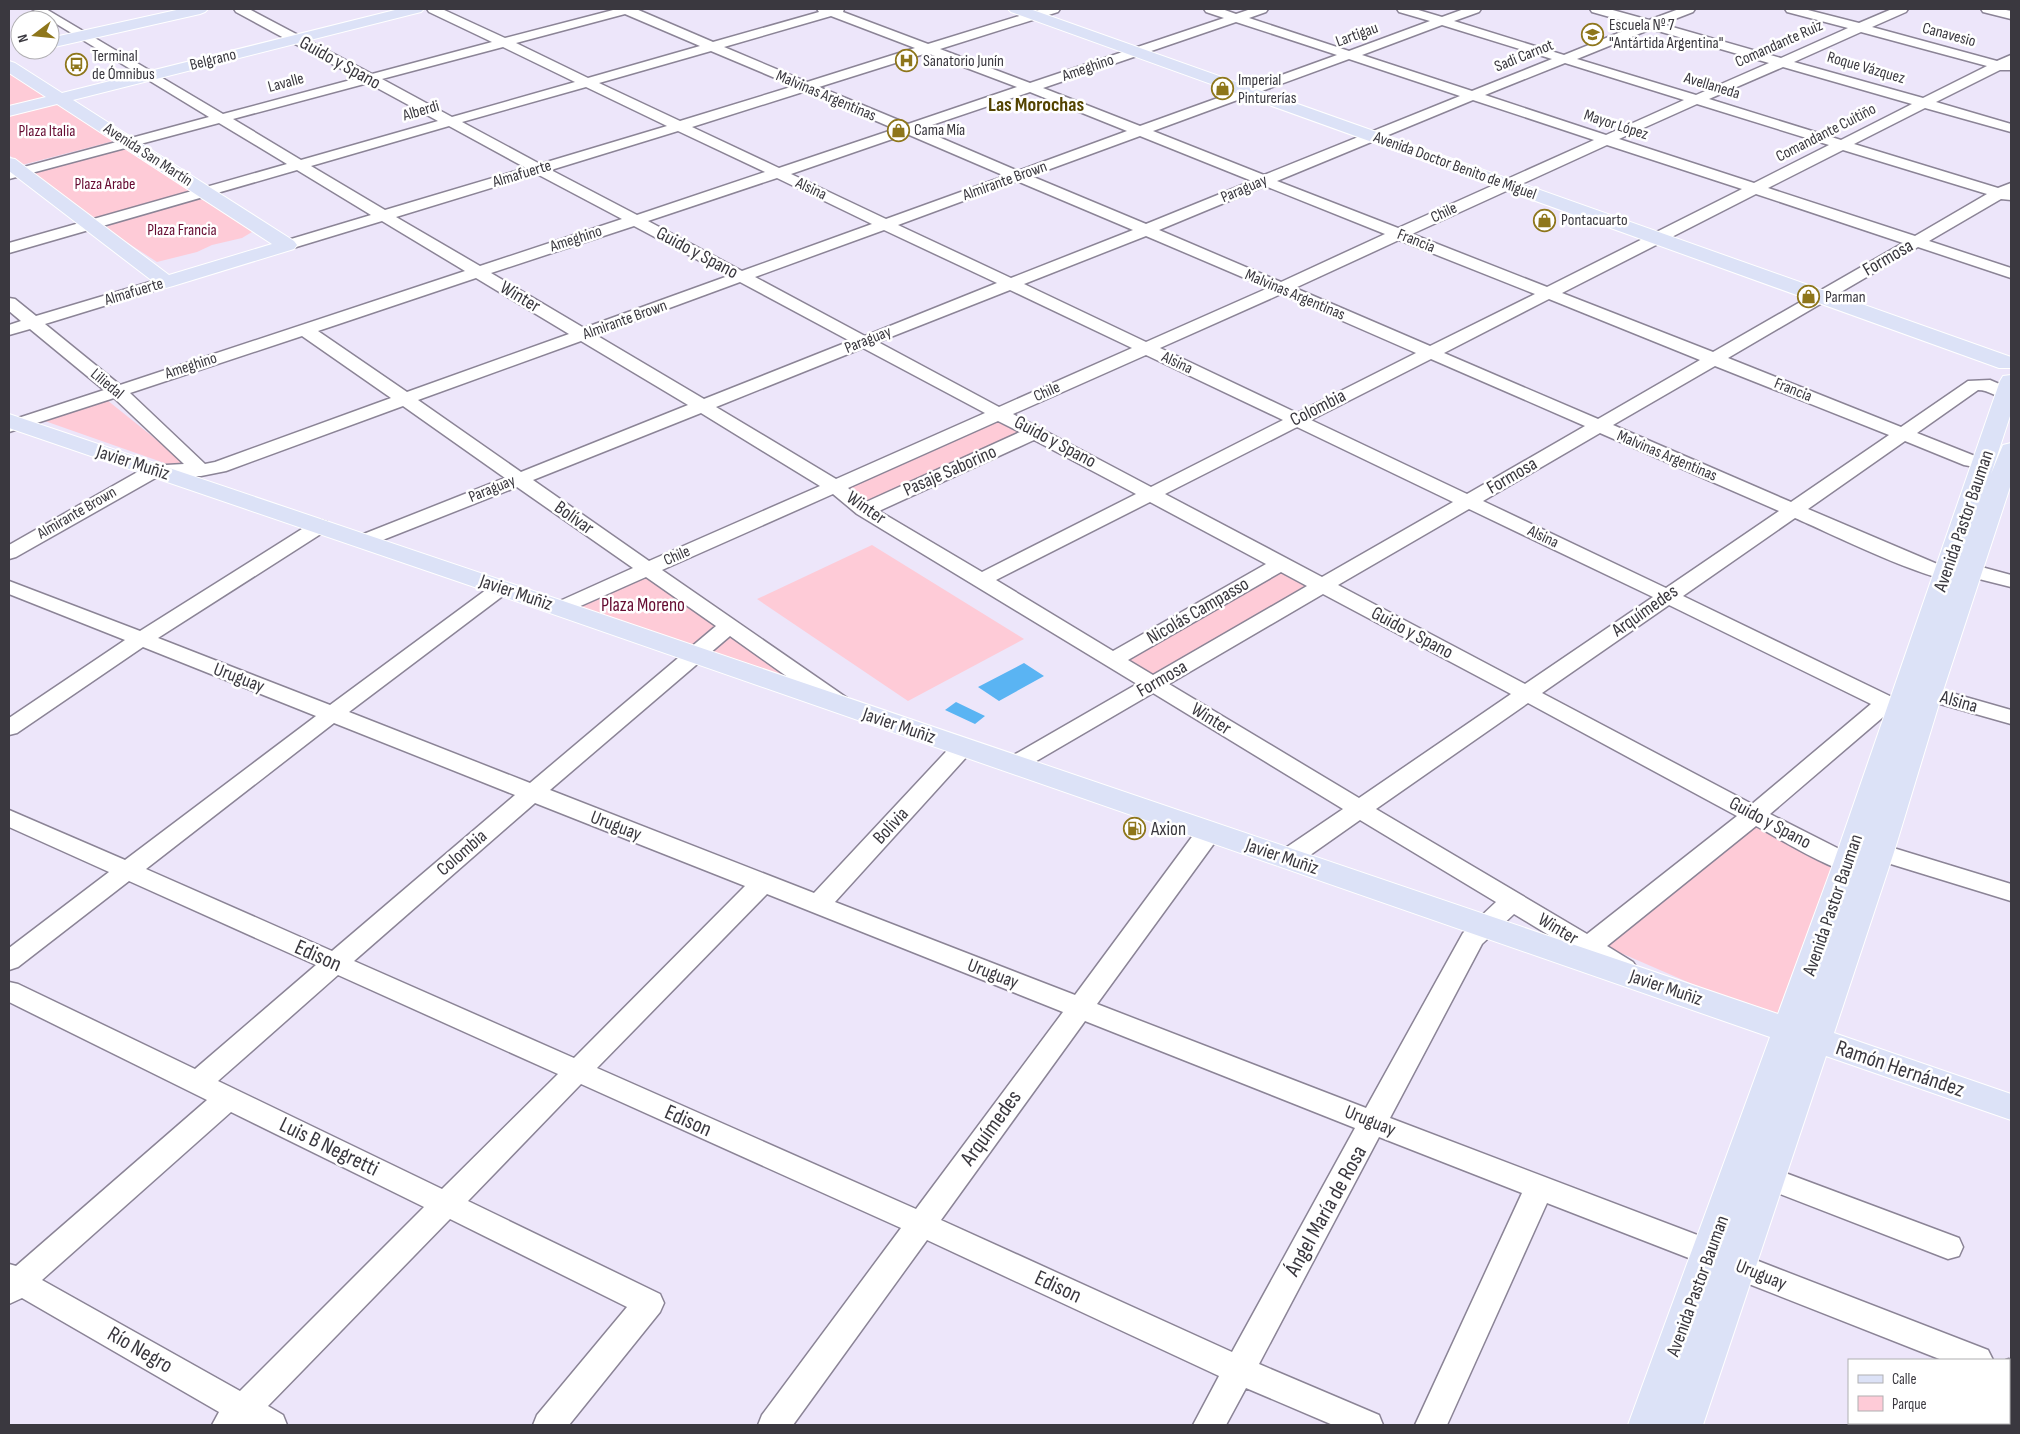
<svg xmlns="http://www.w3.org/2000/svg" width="2020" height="1434" font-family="'Sofia Sans Condensed',sans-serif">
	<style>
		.green { fill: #fecbd7 }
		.water { fill: #5ab4f3 }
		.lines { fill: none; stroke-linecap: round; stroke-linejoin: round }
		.minor-casing { stroke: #8b8496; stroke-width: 3 }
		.major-casing { stroke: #fff; stroke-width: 2 }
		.minor { fill: #fff; fill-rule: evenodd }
		.major { fill: #dce2f7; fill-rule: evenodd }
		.labels { text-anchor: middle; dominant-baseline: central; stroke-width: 5; stroke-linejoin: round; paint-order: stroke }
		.far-poi-label { font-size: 16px; fill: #3a383f; stroke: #fff; text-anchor: start }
		.far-street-label { font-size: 16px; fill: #3a383f; stroke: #fff }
		.far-park-label { font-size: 16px; fill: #650b31; stroke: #fff }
		.street-label { font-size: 19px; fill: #3a383f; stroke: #fff }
		.park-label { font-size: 19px; fill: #650b31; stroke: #fff }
		.poi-label { font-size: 19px; fill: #3a383f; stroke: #fff; text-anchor: start }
		.far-district-label { font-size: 20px; font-weight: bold; fill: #534300; stroke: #fff }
		.near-street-label { font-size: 22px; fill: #3a383f; stroke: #fff }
	</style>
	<rect width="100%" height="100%" fill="#ede6fa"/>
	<path class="green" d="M9 70 47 98 9 108Z
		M55 102 114 141 22 165 9 155V114Z
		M122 146 192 191 93 220 29 171Z
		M199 199 203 200 251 229 252 232 242 238 212 245 197 252 157 262 105 228 110 225Z
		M107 400 183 461 182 465 173 466 42 420Z
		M998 418 1024 432 869 501 844 486Z
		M872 545 1024 639 908 701 757 599Z
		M1282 569 1315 586 1155 678 1122 660Z
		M646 573 723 627 693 652 567 608Z
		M728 631 821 696 702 654Z
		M1757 824 1832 866 1775 1020 1607 947Z"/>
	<path class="water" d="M1024 663 1044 676 999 701 978 687Z
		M956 702 985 716 975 724 945 710Z"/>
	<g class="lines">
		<defs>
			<path id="minor" d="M32 9H46L223 114 358 78 236 12 234 9H249L372 74 492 42 429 12 427 9H442L505 38 617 9H636L713 42 819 12 817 9H844L843 12 928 44 1042 9H1060L1058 12 940 49 1030 83 1224 18 1206 12 1204 9H1222L1236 14 1251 9H1268L1266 12 1249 18 1349 51 1430 21 1399 12 1397 9H1415L1442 17 1464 9H1481L1479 12 1454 21 1564 55 1638 25 1592 12 1590 9H1609L1649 20 1679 9H1695L1693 12 1662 24 1781 58 1848 28 1787 12 1785 9H1804L1859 23 1892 9H1908L1906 12 1872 27 1997 61 2011 55 2010 70H2000L1936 102 2011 124V132L1925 108 1854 144 1998 188 2011 183V200L2001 199 1929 241 2011 268V278L1918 247 1728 358 1901 427 1968 381 1990 380 2011 389V398C2000 401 1991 390 1978 390L1917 433 1975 456 2011 462V474L1964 465 1905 441 1808 509 1942 566 1945 561 1952 559 2011 575V587L1975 578 1972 582C1943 590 1828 532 1795 518L1683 596 1894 698 1925 709 1928 714 1925 719 1917 721 1889 712 1770 814 1857 858 1873 863 1876 869 1873 875C1847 882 1781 839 1756 826L1607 946 1633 962 1637 968 1633 974C1616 979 1604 968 1590 959L1578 964 1569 961 1565 955 1570 948 1514 914 1482 944 1390 1118 1721 1244 1748 1257 1988 1350 1993 1360H1942L1726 1275 1699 1262 1547 1203 1447 1425H1415L1522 1193 1379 1137 1259 1364 1379 1415 1383 1425H1333L1246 1388 1226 1425H1193L1219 1376 927 1240 793 1425H758L762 1415 901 1228 581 1084 468 1201 660 1294 664 1303 660 1312 569 1425H533L537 1415 627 1307 450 1219 268 1406 283 1415 287 1425H212L219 1412 22 1298 9 1304V1264L16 1266 207 1100 9 1002V982L18 984 195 1069 316 965 129 881 18 967 9 970V948L109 872 9 827V810L125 860 316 716 143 647 17 733 9 735V718L125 640 9 594V581L140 631 313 522 320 520 327 522 330 526 327 530 158 638 330 705 494 584 501 582 508 584 511 588 508 592 349 712 530 783 716 626 646 577 567 612 560 614 553 612 550 608 553 604 633 568 517 487 370 545 363 547 356 545 353 541 356 537 505 478 403 406 226 471 201 476H159L16 557 9 559V545L148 466 184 464 114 398 9 432V421L104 390 30 329 9 335V325L21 321 9 311V298L15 299 36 316 160 279H172L174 282 172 285 45 324 120 385 465 271 382 221 293 248H281L279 245 281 242 371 215 297 170 9 253V243L287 164 219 123 9 179V171L209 117ZM625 14 700 46 588 78 516 43ZM831 16 915 48 807 82 724 47ZM1236 22 1337 55 1140 126 1043 88ZM1442 25 1552 59 1472 91 1362 55ZM1651 29 1769 63 1696 95 1577 59ZM1861 32 1987 66 1923 98 1794 62ZM503 47 575 82 452 117 382 79ZM711 51 794 86 680 121 599 83ZM927 53 1017 87 908 124 819 87ZM1349 59 1460 96 1264 175 1153 131ZM1565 63 1684 100 1606 135 1485 95ZM1783 67 1912 104 1841 140 1709 99ZM368 83 438 121 301 160 233 119ZM586 87 667 126 540 164 462 122ZM806 91 895 129 779 168 692 127ZM1030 92 1127 131 1018 171 920 129ZM1473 100 1594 140 1398 228 1277 181ZM1697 104 1829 145 1754 183 1619 139ZM449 126 526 168 385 210 311 166ZM678 131 765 172 637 215 551 170ZM907 134 1005 176 886 219 791 174ZM1140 136 1252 181 1146 224 1031 176ZM1607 145 1742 189 1547 287 1412 234ZM1843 150 1987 194 1915 236 1768 188ZM537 174 622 219 480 266 396 217ZM777 178 872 224 742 271 648 221ZM1017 181 1133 230 1011 278 898 225ZM1265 186 1385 234 1281 282 1159 230ZM1756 194 1903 243 1713 352 1562 293ZM634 226 728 276 584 328 491 273ZM884 230 997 283 865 336 755 277ZM1146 236 1268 288 1146 342 1024 284ZM1399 240 1535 294 1430 346 1295 288ZM476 278 569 334 407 392 318 331ZM740 282 850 341 704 399 596 335ZM1010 290 1132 348 999 407 878 342ZM1281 294 1416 353 1297 413 1160 348ZM1549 299 1700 360 1598 419 1444 353ZM302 336 391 398 215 462 205 464 130 393ZM581 341 688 405 521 472 418 400ZM863 348 985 413 836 479 716 407ZM1146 355 1283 420 1151 487 1013 414ZM1431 359 1585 426 1467 494 1311 420ZM1715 366 1889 435 1791 502 1613 425ZM701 413 820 486 649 561 533 480ZM998 421 1020 432 866 502 848 488ZM1297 427 1453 502 1322 577 1165 494ZM1600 433 1779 511 1666 588 1483 501ZM1034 440 1136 494 982 572 879 511ZM833 494 857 514 1137 684 1005 760 1001 765 1005 770 1013 772 1021 770 1153 693 1343 809 1278 853 1275 859 1278 865 1287 867 1296 865 1360 820 1496 902 1463 933 1366 1108 1097 1004 1218 838 1221 832 1218 826 1209 824 1200 826 1075 995 835 902 971 752 974 747 971 742 963 740 955 742 814 893 550 790 730 636 834 710 842 712 850 710 853 705 850 700 662 570ZM1150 502 1266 564 1113 651 996 580ZM1469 509 1653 597 1525 684 1338 585ZM1281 572 1307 586 1153 675 1128 660ZM1323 594 1511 694 1359 798 1169 684ZM1669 605 1871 704 1752 804 1542 693ZM1528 703 1737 816 1587 934 1376 809ZM334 723 515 795 332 951 146 869ZM535 803 745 886 574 1058 354 961ZM767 894 1063 1012 916 1209 597 1068ZM338 975 558 1074 442 1189 218 1081ZM1085 1021 1355 1128 1232 1352 941 1220ZM231 1112 424 1207 240 1391 42 1280Z
				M1981 9H2001L2011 11V19L1983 12Z
				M1913 682 2011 710V724L1905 694 1902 689 1905 684Z
				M1864 839 2011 884V901L1855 853 1852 847 1855 841Z
				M1767 1166 1959 1238 1963 1247 1959 1256 1948 1259 1757 1185 1752 1177 1757 1169Z
				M2009 1359 2011 1360V1388L2009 1387V1360H2006Z"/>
			<path id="major" d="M181 9H208L205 12 200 14 50 48V38Z
				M399 9H424L421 12 73 100 294 241 297 245 294 249 173 286 166 288 159 286 9 171V158L15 159 169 275 272 244 57 104 9 116V106L46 97 9 73V61L15 63 62 93Z
				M1008 9H1030L2011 357V368H1999L1011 12Z
				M2011 375V413L1991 474 2003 445 2011 443V484L1942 694 1894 852 1834 1033 2011 1094V1120L1826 1056 1703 1425H1628L1770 1037 492 593 9 428V414L510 583 1778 1014 1833 864 2000 381 2003 376Z"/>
		</defs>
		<use href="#minor" class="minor-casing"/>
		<use href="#major" class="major-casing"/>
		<use href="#minor" class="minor"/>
		<use href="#major" class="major"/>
	</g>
	<defs>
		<symbol id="school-ring" viewBox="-11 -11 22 22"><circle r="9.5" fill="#fff" stroke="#8e761b" stroke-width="1.5"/><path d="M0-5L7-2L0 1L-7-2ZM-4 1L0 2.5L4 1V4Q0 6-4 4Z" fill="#8e761b"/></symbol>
		<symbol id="hospital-ring" viewBox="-11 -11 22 22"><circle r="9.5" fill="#fff" stroke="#8e761b" stroke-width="1.5"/><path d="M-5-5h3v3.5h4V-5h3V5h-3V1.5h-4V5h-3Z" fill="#8e761b"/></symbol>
		<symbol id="bus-ring" viewBox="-11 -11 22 22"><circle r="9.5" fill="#fff" stroke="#8e761b" stroke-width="1.5"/><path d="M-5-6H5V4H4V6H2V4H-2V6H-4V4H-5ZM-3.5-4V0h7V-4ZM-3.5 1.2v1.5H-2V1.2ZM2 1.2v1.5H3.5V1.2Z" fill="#8e761b"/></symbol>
		<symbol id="shop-ring" viewBox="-11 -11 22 22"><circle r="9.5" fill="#fff" stroke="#8e761b" stroke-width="1.5"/><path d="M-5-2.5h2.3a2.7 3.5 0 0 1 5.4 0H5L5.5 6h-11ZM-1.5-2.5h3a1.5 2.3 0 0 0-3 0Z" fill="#8e761b"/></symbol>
		<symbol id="fuel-ring" viewBox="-11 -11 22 22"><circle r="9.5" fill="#fff" stroke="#8e761b" stroke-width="1.5"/><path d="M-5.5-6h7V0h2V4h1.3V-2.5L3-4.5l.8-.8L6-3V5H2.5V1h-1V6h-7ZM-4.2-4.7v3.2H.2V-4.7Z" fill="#8e761b"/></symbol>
	</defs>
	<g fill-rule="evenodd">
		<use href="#school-ring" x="1580" y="22" width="25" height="25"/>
		<use href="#hospital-ring" x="894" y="48" width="25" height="25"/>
		<use href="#bus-ring" x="64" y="52" width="25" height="25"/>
		<use href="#shop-ring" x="1210" y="76" width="25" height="25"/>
		<use href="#shop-ring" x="886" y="118" width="25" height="25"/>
		<use href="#shop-ring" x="1532" y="208" width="25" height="25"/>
		<use href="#shop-ring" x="1796" y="284" width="25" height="25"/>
		<use href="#fuel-ring" x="1122" y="816" width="25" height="25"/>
	</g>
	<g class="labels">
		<g class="far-poi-label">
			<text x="1609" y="25">Escuela Nº 7<tspan x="1609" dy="18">"Antártida Argentina"</tspan></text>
			<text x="92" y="56">Terminal<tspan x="92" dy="18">de Ómnibus</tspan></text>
			<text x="923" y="61">Sanatorio Junín</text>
			<text x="1238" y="80">Imperial<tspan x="1238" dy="18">Pinturerías</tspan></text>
			<text x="914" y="130">Cama Mía</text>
			<text x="1561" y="220">Pontacuarto</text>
			<text x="1825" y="297">Parman</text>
		</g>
		<g class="far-street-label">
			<text transform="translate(1357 35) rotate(-20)">Lartigau</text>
			<text transform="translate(1949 35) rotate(15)">Canavesio</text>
			<text transform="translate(1779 44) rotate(-24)">Comandante Ruiz</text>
			<text transform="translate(1524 56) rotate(-22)">Sadi Carnot</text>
			<text transform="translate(213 60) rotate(-14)">Belgrano</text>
			<text transform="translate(1088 68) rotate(-19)">Ameghino</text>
			<text transform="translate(1866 68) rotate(16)">Roque Vázquez</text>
			<text transform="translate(286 83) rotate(-15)">Lavalle</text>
			<text transform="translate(1712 86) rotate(17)">Avellaneda</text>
			<text transform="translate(826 96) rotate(23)">Malvinas Argentinas</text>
			<text transform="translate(421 111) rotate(-16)">Alberdi</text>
			<text transform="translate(1616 125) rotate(18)">Mayor López</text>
			<text transform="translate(1826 133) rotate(-27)">Comandante Cuitiño</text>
			<text transform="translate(148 155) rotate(33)">Avenida San Martín</text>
			<text transform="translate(1455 166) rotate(20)">Avenida Doctor Benito de Miguel</text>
			<text transform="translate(522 174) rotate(-17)">Almafuerte</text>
			<text transform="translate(1005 181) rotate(-20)">Almirante Brown</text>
			<text transform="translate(811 189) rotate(25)">Alsina</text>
			<text transform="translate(1244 189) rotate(-23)">Paraguay</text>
			<text transform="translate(1444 213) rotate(-25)">Chile</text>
			<text transform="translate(576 239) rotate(-18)">Ameghino</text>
			<text transform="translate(1416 241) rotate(22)">Francia</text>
			<text transform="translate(134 292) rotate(-17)">Almafuerte</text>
			<text transform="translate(1295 295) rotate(23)">Malvinas Argentinas</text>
			<text transform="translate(625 320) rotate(-20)">Almirante Brown</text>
			<text transform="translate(868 340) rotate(-22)">Paraguay</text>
			<text transform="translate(1177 363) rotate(25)">Alsina</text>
			<text transform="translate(191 366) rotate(-18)">Ameghino</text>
			<text transform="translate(107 384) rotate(40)">Liliedal</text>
			<text transform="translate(1793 390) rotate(22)">Francia</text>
			<text transform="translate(1047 392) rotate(-24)">Chile</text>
			<text transform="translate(1667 456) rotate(23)">Malvinas Argentinas</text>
			<text transform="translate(492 489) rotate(-22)">Paraguay</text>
			<text transform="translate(77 513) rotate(-30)">Almirante Brown</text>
			<text transform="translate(1543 537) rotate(25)">Alsina</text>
			<text transform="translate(677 556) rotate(-24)">Chile</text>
		</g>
		<g class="far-park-label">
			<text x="47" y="131">Plaza Italia</text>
			<text x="105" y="184">Plaza Arabe</text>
			<text x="182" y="230">Plaza Francia</text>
		</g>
		<g class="street-label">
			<text transform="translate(340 63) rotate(29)">Guido y Spano</text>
			<text transform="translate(697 253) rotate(28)">Guido y Spano</text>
			<text transform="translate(1888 258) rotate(-30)">Formosa</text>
			<text transform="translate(520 297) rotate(31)">Winter</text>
			<text transform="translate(1318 408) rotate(-27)">Colombia</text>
			<text transform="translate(1055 442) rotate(28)">Guido y Spano</text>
			<text transform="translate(133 463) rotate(18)">Javier Muñiz</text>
			<text transform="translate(950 471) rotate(-24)">Pasaje Saborino</text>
			<text transform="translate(1512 476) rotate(-30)">Formosa</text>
			<text transform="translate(866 508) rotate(35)">Winter</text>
			<text transform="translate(574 518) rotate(35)">Bolívar</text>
			<text transform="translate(1964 521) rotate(-71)">Avenida Pastor Bauman</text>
			<text transform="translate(516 593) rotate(19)">Javier Muñiz</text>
			<text transform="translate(1198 611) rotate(-30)">Nicolás Campasso</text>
			<text transform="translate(1645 611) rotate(-35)">Arquímedes</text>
			<text transform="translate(1412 633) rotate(28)">Guido y Spano</text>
			<text transform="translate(239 678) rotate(21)">Uruguay</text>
			<text transform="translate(1162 679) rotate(-30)">Formosa</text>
			<text transform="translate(1959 702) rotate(16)">Alsina</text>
			<text transform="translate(1211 719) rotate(32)">Winter</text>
			<text transform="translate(899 726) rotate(19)">Javier Muñiz</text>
			<text transform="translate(1770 823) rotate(28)">Guido y Spano</text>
			<text transform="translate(616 826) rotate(21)">Uruguay</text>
			<text transform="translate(891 826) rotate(-47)">Bolivia</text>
			<text transform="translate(462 853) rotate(-41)">Colombia</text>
			<text transform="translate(1282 857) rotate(19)">Javier Muñiz</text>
			<text transform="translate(1833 905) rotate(-71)">Avenida Pastor Bauman</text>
			<text transform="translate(1558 929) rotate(31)">Winter</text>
			<text transform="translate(993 974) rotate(21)">Uruguay</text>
			<text transform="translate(1666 988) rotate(19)">Javier Muñiz</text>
			<text transform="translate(1370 1121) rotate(22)">Uruguay</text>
			<text transform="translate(1761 1275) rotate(22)">Uruguay</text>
			<text transform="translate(1698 1286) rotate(-70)">Avenida Pastor Bauman</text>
		</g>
		<g class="park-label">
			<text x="643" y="605">Plaza Moreno</text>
		</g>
		<g class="poi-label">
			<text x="1151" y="829">Axion</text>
		</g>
		<g class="far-district-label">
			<text x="1036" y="105">Las Morochas</text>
		</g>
		<g class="near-street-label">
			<text transform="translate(318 956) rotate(24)">Edison</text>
			<text transform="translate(1900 1069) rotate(19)">Ramón Hernández</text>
			<text transform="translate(688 1121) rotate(24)">Edison</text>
			<text transform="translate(991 1128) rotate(-54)">Arquímedes</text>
			<text transform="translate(329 1147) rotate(26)">Luis B Negretti</text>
			<text transform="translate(1326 1211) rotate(-61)">Ángel María de Rosa</text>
			<text transform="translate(1058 1287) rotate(25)">Edison</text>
			<text transform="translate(140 1350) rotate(30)">Río Negro</text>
		</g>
	</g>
	<rect width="2020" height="1434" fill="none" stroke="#3a383f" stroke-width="20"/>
	<rect x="1848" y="1359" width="162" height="65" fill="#ffffff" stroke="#b0afb2"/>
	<rect x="1858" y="1375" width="25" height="8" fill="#dce2f7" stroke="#b0afb2"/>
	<text x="1892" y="1384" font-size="15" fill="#3a383f">Calle</text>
	<rect x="1858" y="1396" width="25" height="15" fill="#fecbd7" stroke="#b0afb2"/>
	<text x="1892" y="1409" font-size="15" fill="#3a383f">Parque</text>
	<g transform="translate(35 35) rotate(254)"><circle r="24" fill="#ffffff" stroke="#b0afb2"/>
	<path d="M0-4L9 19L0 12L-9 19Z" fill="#8e761b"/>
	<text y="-8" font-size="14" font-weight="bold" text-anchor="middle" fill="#3a383f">N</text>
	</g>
</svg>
